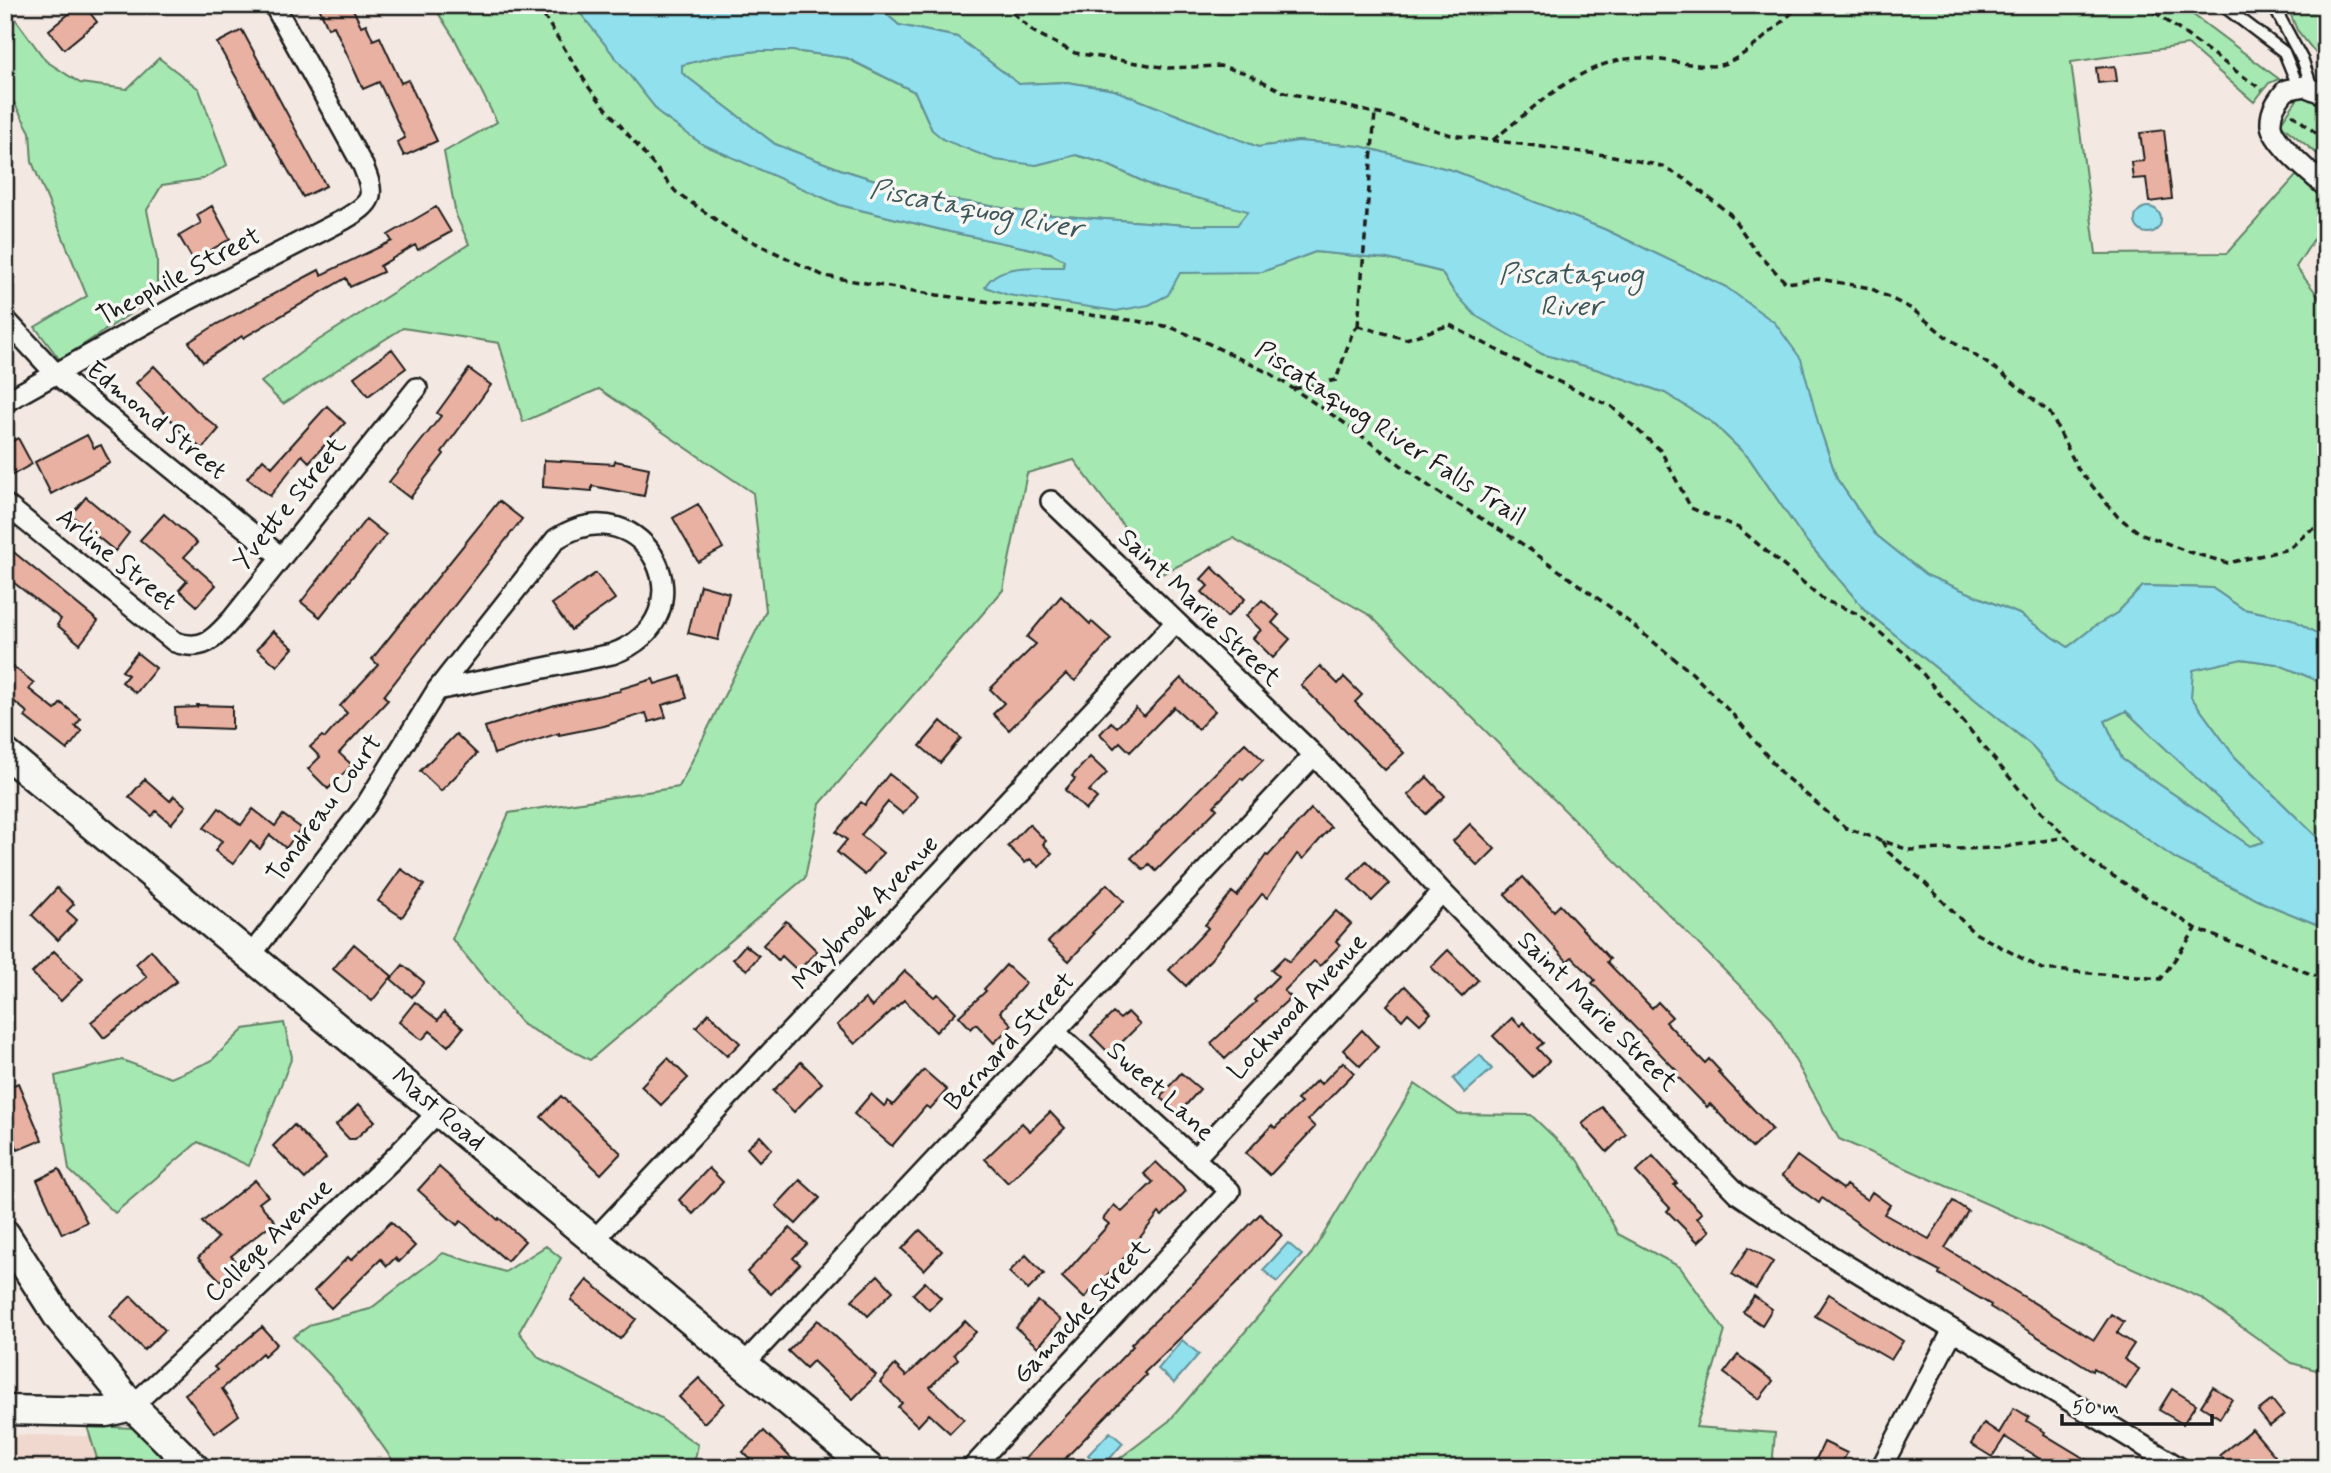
<svg xmlns="http://www.w3.org/2000/svg" width="2331" height="1473" font-family="Mynerve,sans-serif">
	<style>
		.built { fill: #f0d8ce }
		.green { fill: #a6e8b1; stroke: #618266; stroke-width: 2 }
		.water { fill: #90e0ed; stroke: #629299; stroke-width: 2; fill-rule: evenodd }
		.building { fill: #e9b1a1; stroke: #1c1c1c; stroke-width: 2 }
		.lines { fill: none; stroke-linecap: round; stroke-linejoin: round }
		.lane-casing { stroke: #1c1c1c; stroke-width: 15 }
		.street-casing { stroke: #1c1c1c; stroke-width: 24 }
		.secondary-casing { stroke: #1c1c1c; stroke-width: 33 }
		.path { stroke: #1c1c1c; stroke-width: 3.5; stroke-dasharray: 7 5; stroke-linecap: butt }
		.lane { stroke: #f6f6f2; stroke-width: 10 }
		.street { stroke: #f6f6f2; stroke-width: 19 }
		.secondary { stroke: #f6f6f2; stroke-width: 28 }
		.labels { text-anchor: middle; dominant-baseline: central; stroke-width: 7; stroke-linejoin: round; paint-order: stroke }
		.street-label { font-size: 26px; fill: #1c1c1c; stroke: #f6f6f2 }
		.water-label { font-size: 28px; font-style: italic; fill: #3f575b; stroke: #f6f6f2 }
	</style>
	<rect width="100%" height="100%" fill="#f3e8e2"/>
	<filter id="ink" filterUnits="userSpaceOnUse"><feTurbulence type="fractalNoise" baseFrequency=".0143" numOctaves="2"/><feDisplacementMap in="SourceGraphic" scale="14" xChannelSelector="R" yChannelSelector="G"/><feConvolveMatrix kernelMatrix="1 2 1 2 8 2 1 2 1" color-interpolation-filters="sRGB"/></filter>
	<g filter="url(#ink)">
		<path class="built" d="M21 1435 137 1437 162 1468H5V1436Z"/>
		<path class="green" d="M5 5 46 61 80 83 127 89 159 58 199 89 227 165 203 179 162 185 147 210 157 259V296L60 360 35 327 87 296 32 162 30 132 5 86Z
			M433 5H574L661 115 702 144 840 205 950 232 1051 253 1064 260 1063 267 1012 270 1262 272 1315 252 1388 259 1441 272 1454 292 1542 354 1596 369 1665 393 1713 423 1749 458 1803 537 1866 611 2030 744 2059 778 2176 859 2264 903 2326 928V1373L2292 1363 2201 1298 1839 1139 1771 1017 1371 616 1233 538 1160 575 1074 460 1027 473 1003 590 820 804 805 878 590 1060 523 1025 452 939 509 813 679 787 766 611 753 493 599 389 523 422 499 343 403 328 283 404 261 382 311 345 469 244 456 215 444 152 497 122 456 41Z
			M876 5H2180L2279 79 2269 83 2254 102 2188 45 2071 62 2096 254 2227 253 2304 167 2326 184V220L2296 267 2326 306V639L2292 619 2243 609 2212 588 2143 586 2117 613 2095 626 2068 647 2019 614 1926 575 1875 534 1837 479 1819 426 1726 287 1604 229 1455 171 1360 146 1298 141 1258 147 1114 90 1067 82 1019 84 957 37 899 25Z
			M2287 5H2326V66L2297 30Z
			M757 51H793L846 58 915 92 932 130 1036 165 1076 155 1104 163 1157 188 1249 210 1238 225H1186L1037 214 920 194 840 169 775 144 682 73V65L713 57Z
			M2299 97H2316L2326 104V161L2280 124Z
			M2241 659 2277 664 2326 684V846L2235 757 2191 697 2192 670Z
			M2126 711 2265 842 2250 846 2122 759 2105 721Z
			M284 1023 292 1057 249 1166 198 1142 115 1213 69 1170 55 1076 122 1060 171 1078 211 1061 244 1029Z
			M1415 1084 1458 1114 1531 1115 1579 1161 1618 1234 1680 1267 1725 1331 1696 1427 1775 1433 1772 1468H1107L1169 1421 1312 1253Z
			M546 1246 561 1258 519 1332 539 1358 661 1419 698 1445 693 1468H403L394 1462 338 1384 293 1337 312 1324 370 1309 443 1253 505 1272Z
			M87 1426 136 1428 170 1468H100Z"/>
		<path class="water" d="M574 5H876L899 25 957 37 1019 84 1067 82 1114 90 1258 147 1298 141 1360 146 1455 171 1604 229 1726 287 1775 323 1801 359 1819 426 1837 479 1875 534 1926 575 2019 614 2068 647 2095 626 2117 613 2143 586 2212 588 2243 609 2292 619 2326 639V684L2277 664 2242 659 2193 670 2191 697 2235 757 2326 846V928L2264 903 2176 859 2059 778 2030 744 1866 611 1803 537 1749 458 1713 423 1665 393 1596 369 1542 354 1476 316 1454 292 1441 272 1388 259 1315 252 1262 272 1180 273 1168 295 1149 305 1116 311 1008 295 985 287C997 262 1040 268 1063 267L1064 260 1051 253 950 232 840 205 702 144 661 115ZM757 51H793L847 58 915 92 932 130 944 140 995 160 1036 165 1076 155 1104 163 1157 188 1248 211 1237 225H1186L1037 214 920 194 840 169 775 144 682 73V65L713 57ZM2126 711 2264 842 2250 846 2122 759 2105 721Z
			M2135 220a13 13 0 1 1 26 0a13 13 0 1 1-26 0Z
			M1480 1055 1492 1069 1465 1093 1453 1079Z
			M1288 1243 1302 1255 1277 1282 1263 1270Z
			M1182 1340 1199 1354 1174 1383 1158 1369Z
			M1110 1432 1123 1443 1102 1468 1088 1455Z"/>
		<path class="building" d="M80 5H84L97 22 64 49 49 30Z
			M318 5H351L361 26 366 24 373 40 380 37 401 83 408 80 437 141 404 156 397 142 405 138 379 82 363 89 334 26 328 28Z
			M242 30 326 186 303 197 217 43Z
			M2115 66 2117 81 2098 83 2096 68Z
			M2164 130 2172 199 2149 202 2146 178 2133 179 2131 162 2144 161 2140 133Z
			M212 206 230 239 193 260 179 236 201 223 197 215Z
			M436 207 451 232 418 250 415 245 380 266 383 272 350 287 346 278 243 338 242 336 203 362 189 342 217 324 319 270 321 275 392 241 388 235Z
			M392 349 406 368 368 396 354 377Z
			M154 366 195 409 219 429 202 449 175 427 176 425 136 383Z
			M469 369 491 385 442 452 444 454 410 498 389 482 441 416 437 413Z
			M327 406 345 423 309 462 302 455 270 496 247 478 263 459 272 467Z
			M87 435 94 448 101 445 110 463 51 494 35 462Z
			M18 438 32 464 5 479V445Z
			M544 460 614 464 615 461 649 468 644 496 592 486V491L543 487Z
			M86 497 129 533 115 551 71 515Z
			M499 501 522 519 384 696 388 700 339 753 352 765 328 789 308 769 320 757 310 747 322 736 325 738 347 713 340 706 378 665 372 659Z
			M698 504 723 548 698 562 673 518Z
			M164 514 197 543 184 557 216 585 197 606 179 590 187 581 140 540Z
			M366 519 386 535 320 617 301 602Z
			M5 545 98 621 80 644 57 625 61 619 5 576Z
			M1212 567 1245 599 1227 617 1202 592 1208 586 1201 579Z
			M596 573 615 599 571 630 552 604Z
			M700 585 729 593 718 640 688 633Z
			M1061 596 1090 624 1092 622 1111 639 1075 681 1066 674 1009 730 993 714 1004 703 990 689 1036 644 1027 637Z
			M1262 600 1279 615 1272 623 1290 639 1273 658 1253 638 1261 630 1246 616Z
			M273 631 293 648 277 666 257 649Z
			M137 653 156 668 136 693 122 682 128 675 122 671Z
			M5 660 34 683 29 689 55 710 61 703 81 719 75 726 82 731 67 750 25 717 28 713 5 694Z
			M1320 666 1338 684 1344 677 1362 695 1355 702 1404 753 1385 770 1301 685Z
			M681 676 687 698 662 705 666 717 649 722 646 713 604 726 559 735V733L494 754 485 727 555 705 620 691V689L653 679 655 684Z
			M1181 678 1215 711 1198 729 1174 707 1130 752 1120 742 1114 748 1100 734 1111 722 1117 727 1136 708 1144 716Z
			M197 705 232 706V729L176 727 175 708 197 707Z
			M941 721 961 738 940 763 920 746Z
			M456 734 477 754 441 791 420 771Z
			M1245 743 1263 760 1243 780 1241 778 1214 806 1217 809 1156 871 1149 864 1144 870 1131 858Z
			M1090 757 1107 773 1089 791 1097 798 1086 810 1065 790 1075 779 1072 776Z
			M889 774 917 796 903 814 888 802 861 835 883 853 865 875 837 852 847 840 836 832 861 802 865 805Z
			M1427 777 1445 796 1426 814 1408 795Z
			M145 779 170 801 174 796 186 806 171 824 156 811 152 816 129 797Z
			M219 808 241 825 253 809 275 826 283 815 301 828 286 848 270 835 260 849 250 841 233 864 215 851 222 841 204 828Z
			M1311 809 1331 827 1303 859 1297 854 1267 898 1262 894 1211 959 1186 986 1169 970 1208 928 1205 925 1232 892 1237 896 1266 855 1268 856Z
			M1029 824 1046 841 1043 844 1052 853 1039 867 1030 859 1025 863 1008 846Z
			M1470 824 1495 849 1478 866 1453 841Z
			M1366 861 1389 884 1372 901 1349 879Z
			M401 869 424 885 402 917 378 901Z
			M1523 877 1554 911 1560 905 1610 959 1607 962 1652 1008 1658 1002 1672 1017 1666 1022 1705 1063 1709 1059 1720 1071 1718 1072 1772 1129 1752 1148 1710 1104 1707 1107 1674 1073 1677 1071 1592 983 1595 980 1572 957 1567 961 1505 894Z
			M1107 884 1124 901 1092 933 1094 934 1069 961 1048 942Z
			M57 888 74 904 67 911 77 920 58 940 32 915Z
			M1336 911 1351 924 1336 941 1340 945 1320 966 1314 961 1284 991 1291 997 1225 1059 1211 1043 1256 1002 1254 1000 1278 976 1271 970 1284 957 1289 962Z
			M786 921 817 951 798 971 782 956 778 960 763 945Z
			M354 944 392 976 372 1001 333 969Z
			M745 945 759 956 747 970 733 959Z
			M151 950 177 981 104 1038 91 1022 147 977 136 964Z
			M1448 950 1478 980 1462 997 1431 967Z
			M54 951 83 979 61 1001 32 973Z
			M403 965 424 982 412 997 391 979Z
			M1006 965 1026 983 1000 1012 1012 1025 994 1043 976 1024 971 1029 959 1016 986 991 984 989Z
			M905 971 934 997 938 994 956 1012 936 1032 904 1000 855 1044 837 1025 865 999 872 1007Z
			M1405 986 1431 1013 1420 1024 1408 1013 1402 1020 1387 1005Z
			M415 1002 438 1020 444 1012 463 1028 448 1046 430 1031 422 1040 399 1022Z
			M1128 1012 1140 1024 1110 1054 1091 1035 1113 1013 1120 1019Z
			M709 1013 740 1043 727 1056 696 1027Z
			M1512 1018 1520 1026 1523 1022 1543 1043 1537 1048 1549 1061 1533 1077 1493 1036Z
			M1362 1030 1378 1047 1360 1066 1343 1050Z
			M668 1058 688 1078 661 1105 641 1086Z
			M801 1062 822 1083 794 1112 773 1091Z
			M1343 1062 1354 1073 1308 1120 1315 1127 1270 1175 1246 1153 1272 1125 1275 1128 1301 1103 1297 1100 1317 1080 1321 1084Z
			M924 1070 947 1090 930 1109 926 1106 892 1146 854 1114 871 1094 884 1106 888 1101 893 1105Z
			M1181 1073 1200 1089 1179 1113 1160 1097Z
			M18 1083 42 1140 18 1150 5 1120V1089Z
			M561 1096 621 1153 601 1174 541 1117Z
			M359 1104 375 1121 355 1139H349L336 1125Z
			M1602 1107 1626 1134 1607 1152 1582 1124Z
			M1050 1112 1065 1128 1008 1183 985 1159 1022 1123 1030 1131Z
			M294 1125 326 1158 305 1179 273 1146Z
			M760 1136 772 1149 759 1161 747 1148Z
			M1653 1156 1677 1183 1674 1185 1702 1213 1697 1218 1710 1231 1698 1242 1667 1211 1670 1208 1636 1172Z
			M1797 1156 1843 1189 1846 1185 1867 1200 1872 1192 1890 1205 1884 1214 1929 1239 1953 1201 1968 1211 1945 1248 2094 1340 2111 1314 2124 1322 2117 1333 2134 1344 2124 1359 2139 1369 2126 1389 2094 1368 2093 1371 2022 1327 1990 1307 1991 1305 1939 1274 1940 1271 1882 1240 1822 1198 1819 1203 1782 1176Z
			M1156 1162 1186 1191 1162 1216 1159 1213 1124 1258 1084 1298 1062 1277 1109 1224 1103 1219 1114 1205 1122 1212 1153 1182 1144 1174Z
			M439 1167 498 1220 499 1218 525 1241 507 1261 461 1221 457 1225 418 1190Z
			M709 1168 723 1182 693 1214 679 1200Z
			M59 1169 87 1222 62 1234 37 1180Z
			M255 1180 268 1196 259 1203 275 1221 231 1256 239 1264 221 1281 198 1258 218 1238 202 1222Z
			M800 1180 820 1198 796 1224 776 1206Z
			M1260 1214 1282 1235 1237 1283 1144 1373 1146 1375 1056 1468H1016L1092 1389 1133 1346 1131 1344 1195 1282Z
			M391 1222 415 1246 399 1262 395 1258 387 1266 381 1259 331 1308 314 1291 348 1257 351 1260Z
			M790 1228 807 1244 793 1258 800 1264 771 1294 747 1272Z
			M920 1230 942 1251 924 1270 902 1249Z
			M1749 1247 1773 1262 1756 1289 1732 1274Z
			M1026 1255 1044 1274 1028 1290 1009 1272Z
			M878 1275 893 1291 868 1316 852 1300Z
			M587 1280 636 1319 620 1339 571 1300Z
			M925 1282 941 1298 929 1310 913 1294Z
			M1829 1294 1903 1341 1891 1360 1815 1316Z
			M131 1296 165 1330 144 1350 110 1316Z
			M1754 1296 1772 1309 1762 1325 1743 1312Z
			M1038 1301 1061 1320 1038 1347 1016 1328Z
			M818 1320 876 1375 853 1399 813 1361 806 1368 788 1351Z
			M965 1321 976 1332 954 1354 958 1359 930 1387 964 1419 950 1433 929 1414 918 1426 898 1407 902 1403 880 1382 895 1365 906 1376Z
			M262 1327 277 1344 264 1356 262 1353 222 1389 239 1415 215 1433 185 1394 217 1370 214 1367Z
			M1738 1355 1773 1381 1759 1399 1724 1373Z
			M699 1378 724 1403 704 1423 679 1397Z
			M2213 1387 2232 1399 2220 1418 2201 1406Z
			M2172 1389 2196 1404 2183 1424 2159 1410Z
			M2272 1400 2284 1415 2270 1426 2258 1411Z
			M2014 1408 2029 1417 2027 1421 2045 1432 2044 1434 2100 1468H2054L2005 1437 1992 1457 1971 1444 1984 1423 1999 1433Z
			M2252 1429 2275 1456 2261 1467 2255 1460 2246 1468H2231L2220 1455Z
			M764 1431 801 1468H759L743 1452Z
			M1824 1442 1847 1453 1839 1468H1812Z"/>
		<g class="lines">
			<defs>
				<path id="lane" d="M2222 5 2284 52 2298 86
					M2273 5 2303 61 2312 88"/>
				<path id="street" d="M2326 95 2304 86 2286 90C2278 100 2270 110 2271 125 2273 143 2312 174 2326 187
					M5 319 56 374 281 557
					M5 402 186 301 345 219C373 202 376 197 363 166L274 5
					M1051 501 1314 755 1442 892 1737 1193 1828 1254 2180 1468
					M5 504 175 642C204 652 215 638 233 618L417 388
					M251 955 366 805 437 690 556 539C645 481 714 617 612 654L437 690
					M1194 1159 1442 892
					M594 1240 1176 622
					M744 1364 1314 755
					M132 1406 252 1294 393 1159 439 1111
					M972 1468 1230 1191 1055 1032
					M1881 1468 1953 1330"/>
				<path id="secondary" d="M5 753 869 1468
					M5 1234 59 1318 132 1406 195 1468
					M5 1410 106 1412 132 1406"/>
			</defs>
			<use href="#lane" class="lane-casing"/>
			<use href="#street" class="street-casing"/>
			<use href="#secondary" class="secondary-casing"/>
			<path class="path" d="M537 5 590 89 676 192 735 233 824 276 937 295 1137 321 1170 327 1197 338 1271 374 1343 422 1433 489 1518 541 1614 610 1692 673 1736 718 1782 774 1846 828 1909 850 1998 848 2067 837
				M1004 5 1034 32 1075 53 1168 68 1220 66 1246 73 1284 92 1396 118 1451 135 1613 156 1662 166 1685 179 1730 214 1756 251 1786 283 1819 279 1870 288 1912 309 1945 336 1999 371 2050 413 2078 469 2118 517 2140 533 2189 552 2228 563 2289 549 2309 531 2326 524
				M2145 5 2262 90
				M2292 114 2326 141
				M1493 140C1535 107 1584 58 1640 58 1659 58 1707 69 1720 65 1751 56 1776 24 1802 5
				M1358 326 1406 339 1450 325 1536 371 1612 407 1661 451 1691 508 1739 528 1824 600 1858 614 1908 656 2020 790 2091 862 2197 929 2326 980
				M1358 326 1375 113
				M1294 389 1336 380 1353 331 1358 326
				M1882 841 1888 852 1923 881 1973 932 2042 969 2161 979 2196 929"/>
			<use href="#lane" class="lane"/>
			<use href="#street" class="street"/>
			<use href="#secondary" class="secondary"/>
		</g>
	</g>
	<g class="labels">
		<g class="street-label">
			<text transform="translate(179 277) rotate(-28)">Theophile Street</text>
			<text transform="translate(156 421) rotate(39)">Edmond Street</text>
			<text transform="translate(1390 434) rotate(33)">Piscataquog River Falls Trail</text>
			<text transform="translate(290 504) rotate(-51)">Yvette Street</text>
			<text transform="translate(116 560) rotate(39)">Arline Street</text>
			<text transform="translate(1199 608) rotate(44)">Saint Marie Street</text>
			<text transform="translate(325 809) rotate(-54)">Tondreau Court</text>
			<text transform="translate(866 913) rotate(-47)">Maybrook Avenue</text>
			<text transform="translate(1298 1007) rotate(-47)">Lockwood Avenue</text>
			<text transform="translate(1597 1012) rotate(45)">Saint Marie Street</text>
			<text transform="translate(1010 1042) rotate(-47)">Bernard Street</text>
			<text transform="translate(1160 1092) rotate(42)">Sweet Lane</text>
			<text transform="translate(438 1110) rotate(40)">Mast Road</text>
			<text transform="translate(269 1241) rotate(-44)">College Avenue</text>
			<text transform="translate(1082 1312) rotate(-47)">Gamache Street</text>
		</g>
		<g class="water-label">
			<text transform="translate(976 210) rotate(11)">Piscataquog River</text>
			<text x="1571" y="275">Piscataquog<tspan x="1571" dy="32">River</tspan></text>
		</g>
	</g>
	<rect width="2331" height="1473" fill="none" stroke="#f6f6f2" stroke-width="28"/>
	<rect x="14" y="14" width="2303" height="1445" fill="none" stroke="#1c1c1c" stroke-width="2.5" filter="url(#ink)"/>
	<path d="M2062 1414v10h150v-10" fill="none" stroke="#1c1c1c" stroke-width="3.5"/>
	<text x="2072" y="1414" font-size="21" fill="#1c1c1c" stroke="#f6f6f2" stroke-width="5" paint-order="stroke">50 m</text>
</svg>
